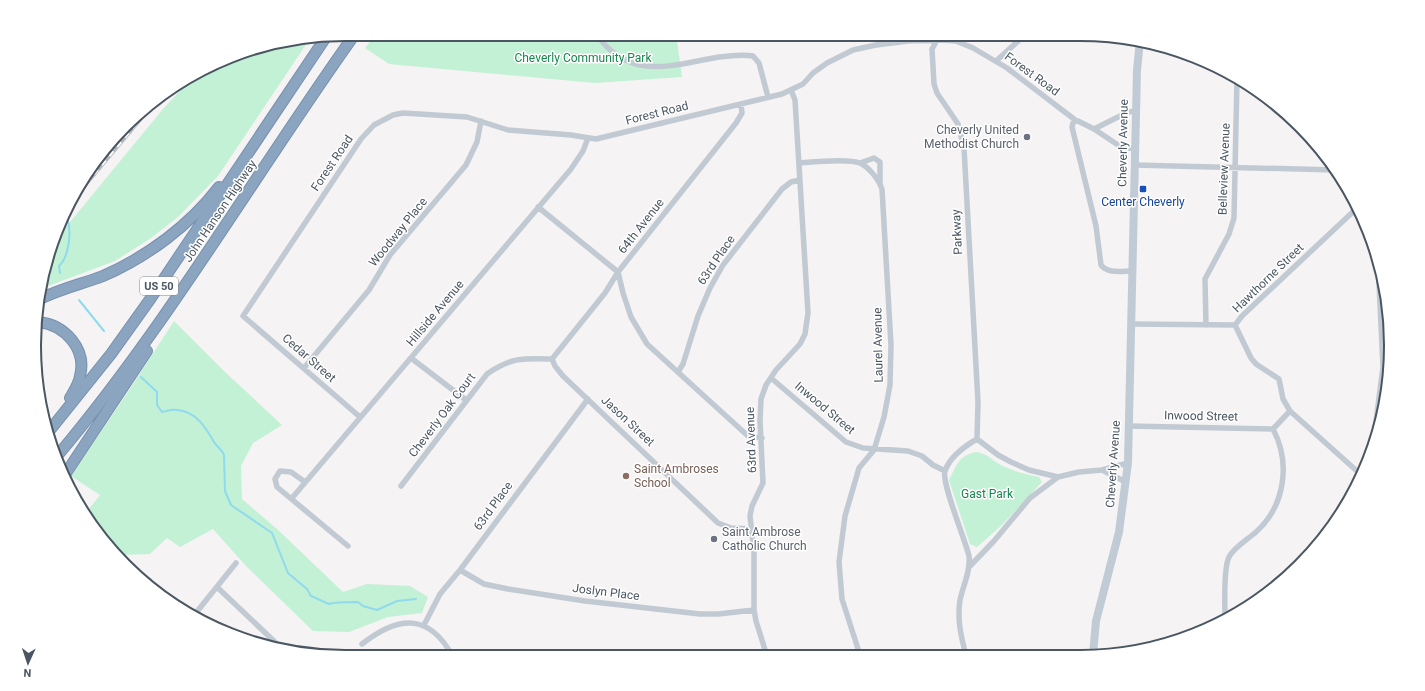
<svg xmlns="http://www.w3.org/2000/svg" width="1425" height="691" font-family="Roboto,sans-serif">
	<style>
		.green { fill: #c3f1d5 }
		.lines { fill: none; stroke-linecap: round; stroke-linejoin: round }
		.stream { stroke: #90daee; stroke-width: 2 }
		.highway-casing { stroke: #7690ad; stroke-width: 12 }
		.street { stroke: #c1cad2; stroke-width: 5.5 }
		.secondary { stroke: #c1cbd6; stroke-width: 8 }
		.highway { stroke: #8ba5c1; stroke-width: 10 }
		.rail-casing { stroke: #b5b8bd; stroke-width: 3.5 }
		.rail { stroke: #fff; stroke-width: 2; stroke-dasharray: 6; stroke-linecap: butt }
		.worship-dot { fill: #6b7280; stroke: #fff; stroke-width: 1.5 }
		.transit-dot { fill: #1a4fb4; stroke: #fff; stroke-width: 1.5 }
		.education-dot { fill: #8d6e63; stroke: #fff; stroke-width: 1.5 }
		.labels { text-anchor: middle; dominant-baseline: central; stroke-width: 3; stroke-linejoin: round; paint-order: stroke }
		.shield { fill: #fff; stroke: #808990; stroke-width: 1 }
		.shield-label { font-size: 11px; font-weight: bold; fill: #4a5661 }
		.park-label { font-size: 12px; fill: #17864f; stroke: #fff }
		.street-label { font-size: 12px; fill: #4a5661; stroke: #fff }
		.worship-label { font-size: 12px; fill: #5b616d; stroke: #fff; text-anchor: end }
		.transit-label { font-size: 12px; fill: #164399; stroke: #fff }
		.education-label { font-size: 12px; fill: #785e54; stroke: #fff; text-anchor: start }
		.rim { fill: none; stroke: #4a5661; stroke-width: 2 }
	</style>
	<rect width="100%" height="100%" fill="#f5f3f3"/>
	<path class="green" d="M376 34H676L682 77 595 83 389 64 365 48Z
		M309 40 218 176 178 217 151 238 115 261 40 289 52 244 163 109 189 81 245 51Z
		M174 321 224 371 282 425 253 443 241 466 242 499 277 529 343 592 367 584 410 586 428 597 422 613 388 617 349 632 313 631 246 566 213 529 180 547 167 538 150 554 120 555V558L98 535 85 514 100 495 71 476 128 392Z
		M976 452C988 454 989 458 999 464 1012 471 1024 474 1039 477L1042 482 1002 525 977 547 970 544 949 480C957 465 958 456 976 452Z"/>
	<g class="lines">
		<path class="stream" d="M60 273 59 266C69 257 72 231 67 218
			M79 300 104 331
			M141 377 157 392V405L162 412C167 411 172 409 177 410 196 411 206 428 214 442 217 447 222 449 224 455L225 491 231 505 272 533 288 573 307 589 311 596 329 604C336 602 350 602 358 602L363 606 377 610 397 601 416 599"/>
		<defs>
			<path id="highway" d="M40 299C60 289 82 284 103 276 147 257 190 225 219 187
				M39 322C65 325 87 349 80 376 79 384 74 391 70 398
				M50 430 111 354 151 298 326 37
				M58 455C169 323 255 174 355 34
				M64 476 147 351"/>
		</defs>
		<use href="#highway" class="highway-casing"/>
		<path class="street" d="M596 34C630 82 671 65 719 57 731 56 741 54 753 56L759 63 768 97
			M938 34 937 40 932 49 934 84 937 93 958 124 964 148 978 402 977 439
			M996 61 1026 34
			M1074 119 1072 127 1096 226 1101 265C1108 274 1121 271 1132 271
			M1094 129 1128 112 1136 111
			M799 163C812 162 848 158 860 163 869 167 879 180 882 189L891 345 890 385 884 417 874 450 859 468 845 516 839 562 842 599 860 655
			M860 163 874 158 880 162V184
			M1134 165 1336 170
			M538 207 618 272 623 293 631 317 647 344 748 436 762 438
			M1131 324 1235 325
			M1206 325 1205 279 1229 234 1234 218 1237 78
			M1235 325 1251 358 1256 364 1279 379 1283 399 1290 411 1358 472 1363 473
			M1235 325 1242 316 1357 208
			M411 358 466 400
			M552 359 605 293 618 272 736 123 742 113 741 104
			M552 359 555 366 563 376 718 523 731 528 752 529
			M304 368 369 290 390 255 466 165 477 142 481 121
			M678 372 683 364 698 316 710 288 723 265 782 189 791 182 800 180
			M771 378 846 442 863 448 908 451 922 456 933 465 945 471
			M360 417 243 316 361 139 374 125 393 115 403 113 467 117 508 130 571 135 596 139 782 94 803 84 813 73 827 63 853 50 876 45 908 41 941 40 956 41 973 48 1007 68 1074 119 1094 129 1121 147 1135 149
			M1128 426 1273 429
			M1273 429 1290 411
			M1373 444 1383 367 1378 262
			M1102 470 1126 482
			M305 482 291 472 280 471 275 479 277 487 348 546
			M401 486 487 374C511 357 524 358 552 359
			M292 498 571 169 583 151 588 138
			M970 566 994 541 1030 498 1058 477
			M460 570 484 584 508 589 585 601 700 614H718L754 610
			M217 587 276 643
			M195 614 236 563
			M1225 618C1225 604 1223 569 1229 557 1234 547 1247 540 1256 532 1285 506 1291 463 1273 429
			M424 625 440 594 460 570 588 399
			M362 644C398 616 429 612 453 657
			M966 655C961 637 957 619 960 600 963 586 971 570 969 556 965 539 941 482 945 471 950 456 965 446 977 439L998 455 1011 462 1029 470 1058 477 1079 472 1102 470 1128 463
			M767 656 756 621 754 610V552L750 516 752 506 763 483 760 421 761 399 766 385 776 370 800 344 805 334 808 313 795 100 791 90"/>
		<path class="secondary" d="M1093 654 1096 621 1119 532 1128 463 1137 70 1140 40"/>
		<use href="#highway" class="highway"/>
		<defs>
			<path id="rail" d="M71 202 160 96"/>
		</defs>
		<use href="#rail" class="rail-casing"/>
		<use href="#rail" class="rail"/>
	</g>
	<g class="worship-dot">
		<circle cx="1027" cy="137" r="4"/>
		<circle cx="714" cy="539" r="4"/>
	</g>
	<rect class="transit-dot" x="1139" y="185" width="8" height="8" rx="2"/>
	<circle class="education-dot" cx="626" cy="476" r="4"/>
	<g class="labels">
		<rect class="shield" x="140" y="277" width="38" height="18" rx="3"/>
		<g class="shield-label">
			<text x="159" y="286">US 50</text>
		</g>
		<g class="park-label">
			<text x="583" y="58">Cheverly Community Park</text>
			<text x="987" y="494">Gast Park</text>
		</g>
		<g class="street-label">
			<text transform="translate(1032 74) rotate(36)">Forest Road</text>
			<text transform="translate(657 113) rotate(-14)">Forest Road</text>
			<text transform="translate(1123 143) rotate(-89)">Cheverly Avenue</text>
			<text transform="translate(332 163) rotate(-56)">Forest Road</text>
			<text transform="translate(1224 169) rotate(-88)">Belleview Avenue</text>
			<text transform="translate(220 211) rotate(-56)">John Hanson Highway</text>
			<text transform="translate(641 226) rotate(-52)">64th Avenue</text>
			<text transform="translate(398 232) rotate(-51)">Woodway Place</text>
			<text transform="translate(957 232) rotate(-93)">Parkway</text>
			<text transform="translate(716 260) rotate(-56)">63rd Place</text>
			<text transform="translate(1268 278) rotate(-44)">Hawthorne Street</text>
			<text transform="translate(435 313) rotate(-50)">Hillside Avenue</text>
			<text transform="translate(878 345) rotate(-91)">Laurel Avenue</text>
			<text transform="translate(309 358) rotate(41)">Cedar Street</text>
			<text transform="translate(825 408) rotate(40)">Inwood Street</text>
			<text transform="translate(442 415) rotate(-53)">Cheverly Oak Court</text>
			<text transform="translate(1201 416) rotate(1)">Inwood Street</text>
			<text transform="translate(628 421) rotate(43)">Jason Street</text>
			<text transform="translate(751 440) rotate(-92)">63rd Avenue</text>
			<text transform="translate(1113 464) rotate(-86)">Cheverly Avenue</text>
			<text transform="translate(493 506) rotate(-54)">63rd Place</text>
			<text transform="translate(606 592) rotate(7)">Joslyn Place</text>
		</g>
		<g class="worship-label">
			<text x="1019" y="130">Cheverly United<tspan x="1019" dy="14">Methodist Church</tspan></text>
			<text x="722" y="532" text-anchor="start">Saint Ambrose<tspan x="722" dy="14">Catholic Church</tspan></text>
		</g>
		<g class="transit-label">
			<text x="1143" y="202">Center Cheverly</text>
		</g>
		<g class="education-label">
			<text x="634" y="469">Saint Ambroses<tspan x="634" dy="14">School</tspan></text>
		</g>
	</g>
	<path d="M0 0H1425V691H0ZM345 41H1080A304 304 0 0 1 1384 345V346A304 304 0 0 1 1080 650H345A304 304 0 0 1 41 346V345A304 304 0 0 1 345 41Z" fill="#fff" fill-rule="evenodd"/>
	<path class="rim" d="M345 41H1080A304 304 0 0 1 1384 345V346A304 304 0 0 1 1080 650H345A304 304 0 0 1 41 346V345A304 304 0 0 1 345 41Z"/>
	<g transform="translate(28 663) rotate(183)" stroke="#ffffff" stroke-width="3" paint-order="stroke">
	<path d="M0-3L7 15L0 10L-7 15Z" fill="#4a5661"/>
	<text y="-6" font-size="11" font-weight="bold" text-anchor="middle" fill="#4a5661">N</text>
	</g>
</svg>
